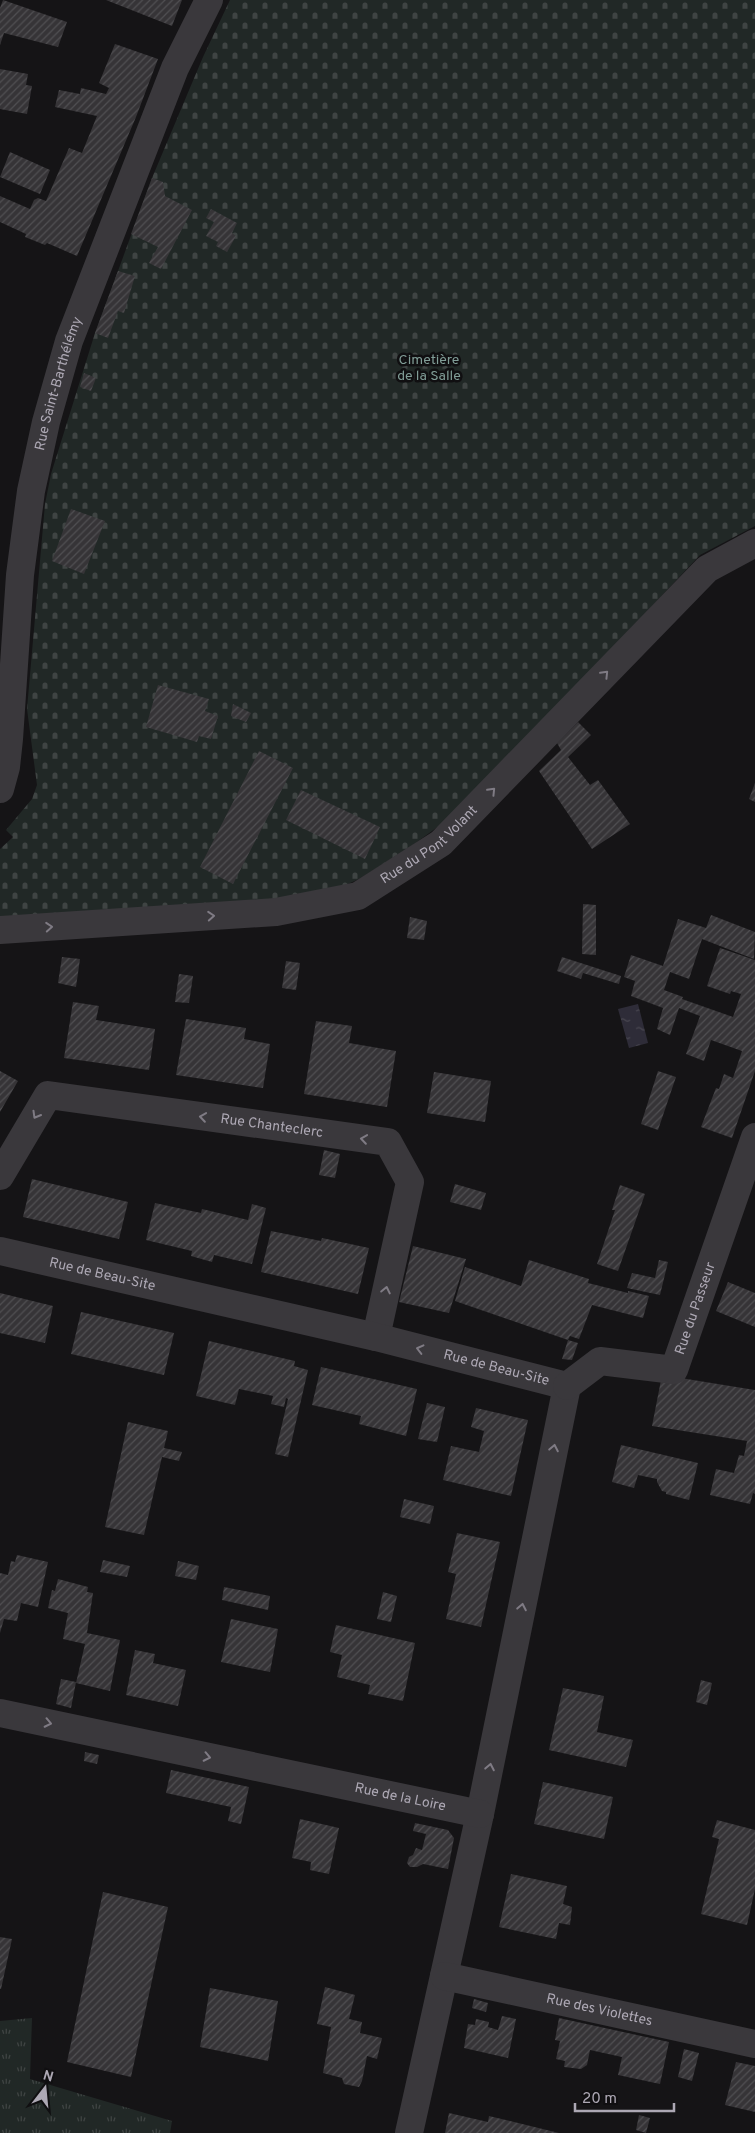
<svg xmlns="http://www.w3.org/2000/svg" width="755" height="2133" font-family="Overpass,sans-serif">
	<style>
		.grass { fill: url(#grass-tufts) }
		.cemetery { fill: url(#cemetery-stones) }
		.water { fill: url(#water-ripples) }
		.building { fill: url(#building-hatch) }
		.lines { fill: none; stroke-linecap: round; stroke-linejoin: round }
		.minor { stroke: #3a383c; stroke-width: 28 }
		.tertiary { stroke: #3a383c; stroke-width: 28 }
		.oneway { stroke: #7f7b84 }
		.labels { text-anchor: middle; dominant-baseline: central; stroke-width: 5; stroke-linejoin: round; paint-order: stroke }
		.park-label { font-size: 14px; fill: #819d97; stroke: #100f11 }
		.street-label { font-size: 14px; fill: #ada8b4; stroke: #100f11 }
	</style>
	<defs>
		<pattern id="grass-tufts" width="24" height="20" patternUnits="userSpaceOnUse" patternTransform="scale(1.25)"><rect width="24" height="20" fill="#212826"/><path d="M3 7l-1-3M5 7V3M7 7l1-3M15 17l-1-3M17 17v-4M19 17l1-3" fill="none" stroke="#3f4443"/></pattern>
		<pattern id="cemetery-stones" width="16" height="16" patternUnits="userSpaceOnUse" patternTransform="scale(1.25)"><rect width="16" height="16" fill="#212826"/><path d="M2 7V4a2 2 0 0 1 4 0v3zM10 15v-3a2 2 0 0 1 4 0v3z" fill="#3f4443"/></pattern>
		<pattern id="water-ripples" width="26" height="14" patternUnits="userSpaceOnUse" patternTransform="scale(1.25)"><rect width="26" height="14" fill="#2e2c38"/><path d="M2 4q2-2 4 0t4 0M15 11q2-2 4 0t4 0" fill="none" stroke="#4a4852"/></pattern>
		<pattern id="building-hatch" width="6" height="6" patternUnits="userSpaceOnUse" patternTransform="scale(1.25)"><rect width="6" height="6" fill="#363437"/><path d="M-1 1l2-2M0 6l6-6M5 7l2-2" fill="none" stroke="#504f52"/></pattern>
	</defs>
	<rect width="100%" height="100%" fill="#151416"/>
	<path class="grass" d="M32 2018 30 2079 172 2121 170 2133H0V2021Z"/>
	<path class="cemetery" d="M230 0H755V526L700 555 458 812 410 847 359 879 341 887 264 902 0 918V849L13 837 6 830 32 799 37 785 27 709 45 504 51 474 95 333 118 271 152 178 203 57Z"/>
	<path class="water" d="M638 1004 648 1043 629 1048 618 1009Z"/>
	<path class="building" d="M3 0 67 22 58 47 4 33 0 45V8Z
		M106 0H182L172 26Z
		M115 44 158 59 136 117 77 256 47 243 45 245 25 237 26 234 0 222V196L30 209 34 200 38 198 46 201 69 148 82 153 97 116 55 107 59 90 80 94 81 88 106 94 109 88 99 83Z
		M0 69 28 74 26 85 32 86 27 114 0 109Z
		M10 152 50 170 40 194 0 177Z
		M152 178 163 182 165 196 192 210 161 269 149 263 158 247 131 234Z
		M211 209 237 223 232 233 236 236 227 252 216 246 218 242 206 236 214 222 206 218Z
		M118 271 135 276 124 313 118 311 108 338 95 333Z
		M84 373 96 378 91 391 80 387Z
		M71 509 105 521 84 574 52 561Z
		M158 685 209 699 205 711 218 716 211 739 199 736 197 742 146 727Z
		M233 704 251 713 246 722 231 716Z
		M578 722 591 735 568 757 590 785 598 780 630 824 592 849 539 771 561 750 557 743Z
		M259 751 293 768 233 884 200 867Z
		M755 783V802L749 799Z
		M301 790 380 827 365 859 286 820Z
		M583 904 596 905V955L582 954Z
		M711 915 755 932 754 959 702 939 689 979 670 972 664 990 683 997 682 999 733 1017 741 994 731 991 730 994 707 986 720 948 755 960V1071L732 1138 701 1127 716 1088 719 1089 724 1074 733 1078 742 1051 711 1040 704 1061 686 1054 700 1016 679 1008 670 1035 657 1029 663 1008 631 996 635 981 624 977 631 955 663 966 678 919 706 928Z
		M410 917 427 921 424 940 407 938Z
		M62 957 80 959 76 987 58 983Z
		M562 957 621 976 619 984 583 973 581 979 557 971Z
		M286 961 300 963 296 990 282 988Z
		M179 974 193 976 189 1003 175 1002Z
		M73 1002 99 1006 96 1020 155 1029 149 1070 64 1058Z
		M186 1019 246 1028 244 1039 270 1044 263 1088 176 1075Z
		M316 1021 352 1026 349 1043 396 1051 387 1107 304 1094Z
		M0 1071 18 1081 0 1112Z
		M658 1071 676 1077 658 1130 641 1124Z
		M434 1072 491 1081 485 1122 427 1113Z
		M324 1150 340 1154 335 1178 319 1175Z
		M32 1179 128 1202 119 1239 23 1217Z
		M455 1184 486 1193 481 1210 450 1202Z
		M620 1185 645 1194 618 1271 597 1264 615 1210H612Z
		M155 1203 201 1213 202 1209 248 1220 252 1204 266 1208 252 1264 214 1255 212 1262 191 1256 192 1251 146 1240Z
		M271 1231 321 1241 322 1238 369 1248 358 1294 261 1272Z
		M413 1246 466 1259 449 1313 399 1302Z
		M529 1260 589 1279 588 1283 628 1293V1291L649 1296 643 1318 592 1305 579 1339 570 1336 568 1340 455 1301 465 1267 521 1286Z
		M659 1260 668 1262 660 1295 627 1288 632 1273 655 1278Z
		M728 1282 755 1293V1327L716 1311Z
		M0 1293 53 1306 45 1343 0 1333Z
		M81 1312 174 1333 164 1375 71 1354Z
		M568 1340 578 1343 572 1360 562 1359Z
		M209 1341 295 1361 294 1366 308 1370 288 1457 275 1454 288 1399 286 1398 284 1407 271 1404 273 1396 239 1389 235 1405 196 1396Z
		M321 1367 417 1389 406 1436 359 1424 361 1416 312 1405Z
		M662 1375 755 1390V1494L753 1493 750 1504 710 1495 716 1469 734 1473 739 1455 744 1456 747 1441 652 1426Z
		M427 1403 445 1407 437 1442 418 1439Z
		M476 1408 528 1420 511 1496 443 1480 451 1446 479 1452 484 1431 471 1427Z
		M128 1422 168 1431 164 1448 182 1452 179 1461 162 1457 144 1535 105 1527Z
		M621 1445 698 1463 689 1500 666 1494V1492L662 1491 657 1482V1479L638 1475 634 1488 612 1482Z
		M404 1499 434 1506 430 1524 400 1517Z
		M457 1533 500 1542 481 1627 446 1619 456 1574 448 1572Z
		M17 1555 48 1562 38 1607 21 1603 17 1621 4 1619 0 1633V1573L8 1575 11 1561 15 1562Z
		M103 1560 130 1566 127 1577 100 1572Z
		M178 1561 199 1566 196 1580 175 1576Z
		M58 1579 88 1587 87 1592 93 1593 87 1633 120 1640 110 1691 76 1683 85 1644 63 1639 68 1613 48 1608 52 1590 55 1591Z
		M224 1587 270 1596 268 1610 222 1600Z
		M383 1592 397 1596 391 1622 377 1619Z
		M231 1619 278 1629 270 1672 221 1662Z
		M336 1625 415 1643 403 1701 368 1694 370 1685 337 1677 342 1655 330 1652Z
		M135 1650 155 1654 153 1663 186 1670 178 1706 126 1695Z
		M61 1679 76 1682 71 1708 56 1704Z
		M701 1680 712 1683 707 1705 696 1702Z
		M563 1688 604 1696 597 1732 633 1740 626 1767 549 1750Z
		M85 1752 99 1755 97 1764 84 1761Z
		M171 1770 249 1787 241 1824 228 1821 231 1807 166 1793Z
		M543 1782 613 1797 604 1839 534 1824Z
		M300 1819 339 1828 329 1874 310 1870 311 1862 292 1858Z
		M717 1820 755 1830V1889L747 1925 701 1914 719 1839 712 1837Z
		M415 1823 448 1830 454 1838 448 1869 423 1864 417 1867H410L407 1863 409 1857 413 1855 416 1848 422 1850 426 1834 413 1831Z
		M511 1874 567 1886 563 1904 572 1907 570 1925 559 1923 556 1939 499 1927Z
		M103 1892 168 1907 131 2077 67 2062Z
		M0 1937 12 1939 1 1989H0Z
		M325 1987 355 1995 349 2019 362 2022 360 2033 382 2038 377 2059 367 2056 362 2081 359 2087 344 2084 342 2078 323 2073 331 2027 317 2024Z
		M210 1988 278 2001 268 2061 200 2047Z
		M474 1999 488 2003 486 2012 472 2008Z
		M502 2016 516 2019 508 2058 464 2048 468 2024 475 2025 476 2019 489 2022 488 2027 498 2030Z
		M559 2018 669 2042 660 2084 618 2075 622 2057 590 2050 587 2065 581 2069 564 2067 565 2061 556 2059 560 2041 555 2040Z
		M684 2049 699 2053 692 2081 678 2077Z
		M736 2062 755 2066V2112L725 2105Z
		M449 2113 488 2122 489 2116 559 2133H445Z
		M639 2115 650 2118 646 2133 636 2130Z"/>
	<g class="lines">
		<g class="minor">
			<path id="s1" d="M0 930 276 912 358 896 441 843 707 569 755 543"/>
			<path id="s2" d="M0 1176 48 1095 388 1142 410 1182 376 1337"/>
			<path id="s3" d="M0 1251 376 1337 567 1386 480 1814 409 2133"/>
			<path id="s4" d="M567 1386 600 1361 674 1370 755 1137"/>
			<path id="s5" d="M0 1713 480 1814"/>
			<path id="s6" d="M444 1976 755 2044"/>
		</g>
		<path class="tertiary" id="s7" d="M0 789 6 767 9 739 20 575 31 491 46 422 69 341 175 68 209 0"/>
	</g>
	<defs><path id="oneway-chevron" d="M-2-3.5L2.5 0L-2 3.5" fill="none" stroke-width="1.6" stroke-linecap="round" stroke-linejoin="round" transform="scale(1.25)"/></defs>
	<g class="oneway">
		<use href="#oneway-chevron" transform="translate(605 674) rotate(-46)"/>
		<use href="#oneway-chevron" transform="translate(492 791) rotate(-46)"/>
		<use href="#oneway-chevron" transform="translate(211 916) rotate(-4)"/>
		<use href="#oneway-chevron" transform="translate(49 927) rotate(-4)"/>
		<use href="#oneway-chevron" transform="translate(36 1115) rotate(120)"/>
		<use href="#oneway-chevron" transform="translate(203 1117) rotate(-172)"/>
		<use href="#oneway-chevron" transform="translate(364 1139) rotate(-172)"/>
		<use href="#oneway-chevron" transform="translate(386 1290) rotate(-78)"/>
		<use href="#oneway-chevron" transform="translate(420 1349) rotate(-166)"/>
		<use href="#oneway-chevron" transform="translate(554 1448) rotate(-79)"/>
		<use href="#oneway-chevron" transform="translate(522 1607) rotate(-79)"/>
		<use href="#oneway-chevron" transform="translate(48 1723) rotate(12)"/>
		<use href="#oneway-chevron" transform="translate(207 1757) rotate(12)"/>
		<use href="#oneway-chevron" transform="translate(490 1767) rotate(-79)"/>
	</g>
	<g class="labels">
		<g class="park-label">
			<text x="429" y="360">Cimetière<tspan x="429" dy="16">de la Salle</tspan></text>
		</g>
		<g class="street-label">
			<text stroke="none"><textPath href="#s7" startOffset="411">Rue Saint-Barthélémy</textPath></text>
			<text stroke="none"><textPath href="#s1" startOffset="448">Rue du Pont Volant</textPath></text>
			<text stroke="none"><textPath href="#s2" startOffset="320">Rue Chanteclerc</textPath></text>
			<text stroke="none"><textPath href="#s3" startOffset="105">Rue de Beau-Site</textPath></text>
			<text stroke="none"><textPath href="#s4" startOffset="181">Rue du Passeur</textPath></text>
			<text stroke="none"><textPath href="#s3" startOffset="510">Rue de Beau-Site</textPath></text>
			<text stroke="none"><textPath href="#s5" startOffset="409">Rue de la Loire</textPath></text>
			<text stroke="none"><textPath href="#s6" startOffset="159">Rue des Violettes</textPath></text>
		</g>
	</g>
	<g transform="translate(45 2088) rotate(16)" stroke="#100f11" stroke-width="4" paint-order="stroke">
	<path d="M0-4L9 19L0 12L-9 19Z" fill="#ada8b4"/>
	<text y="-8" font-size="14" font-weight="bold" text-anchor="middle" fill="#ada8b4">N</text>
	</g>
	<path d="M575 2103v8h99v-8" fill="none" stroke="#ada8b4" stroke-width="2.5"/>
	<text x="582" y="2103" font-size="15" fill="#ada8b4" stroke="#100f11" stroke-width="4" paint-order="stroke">20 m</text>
</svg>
